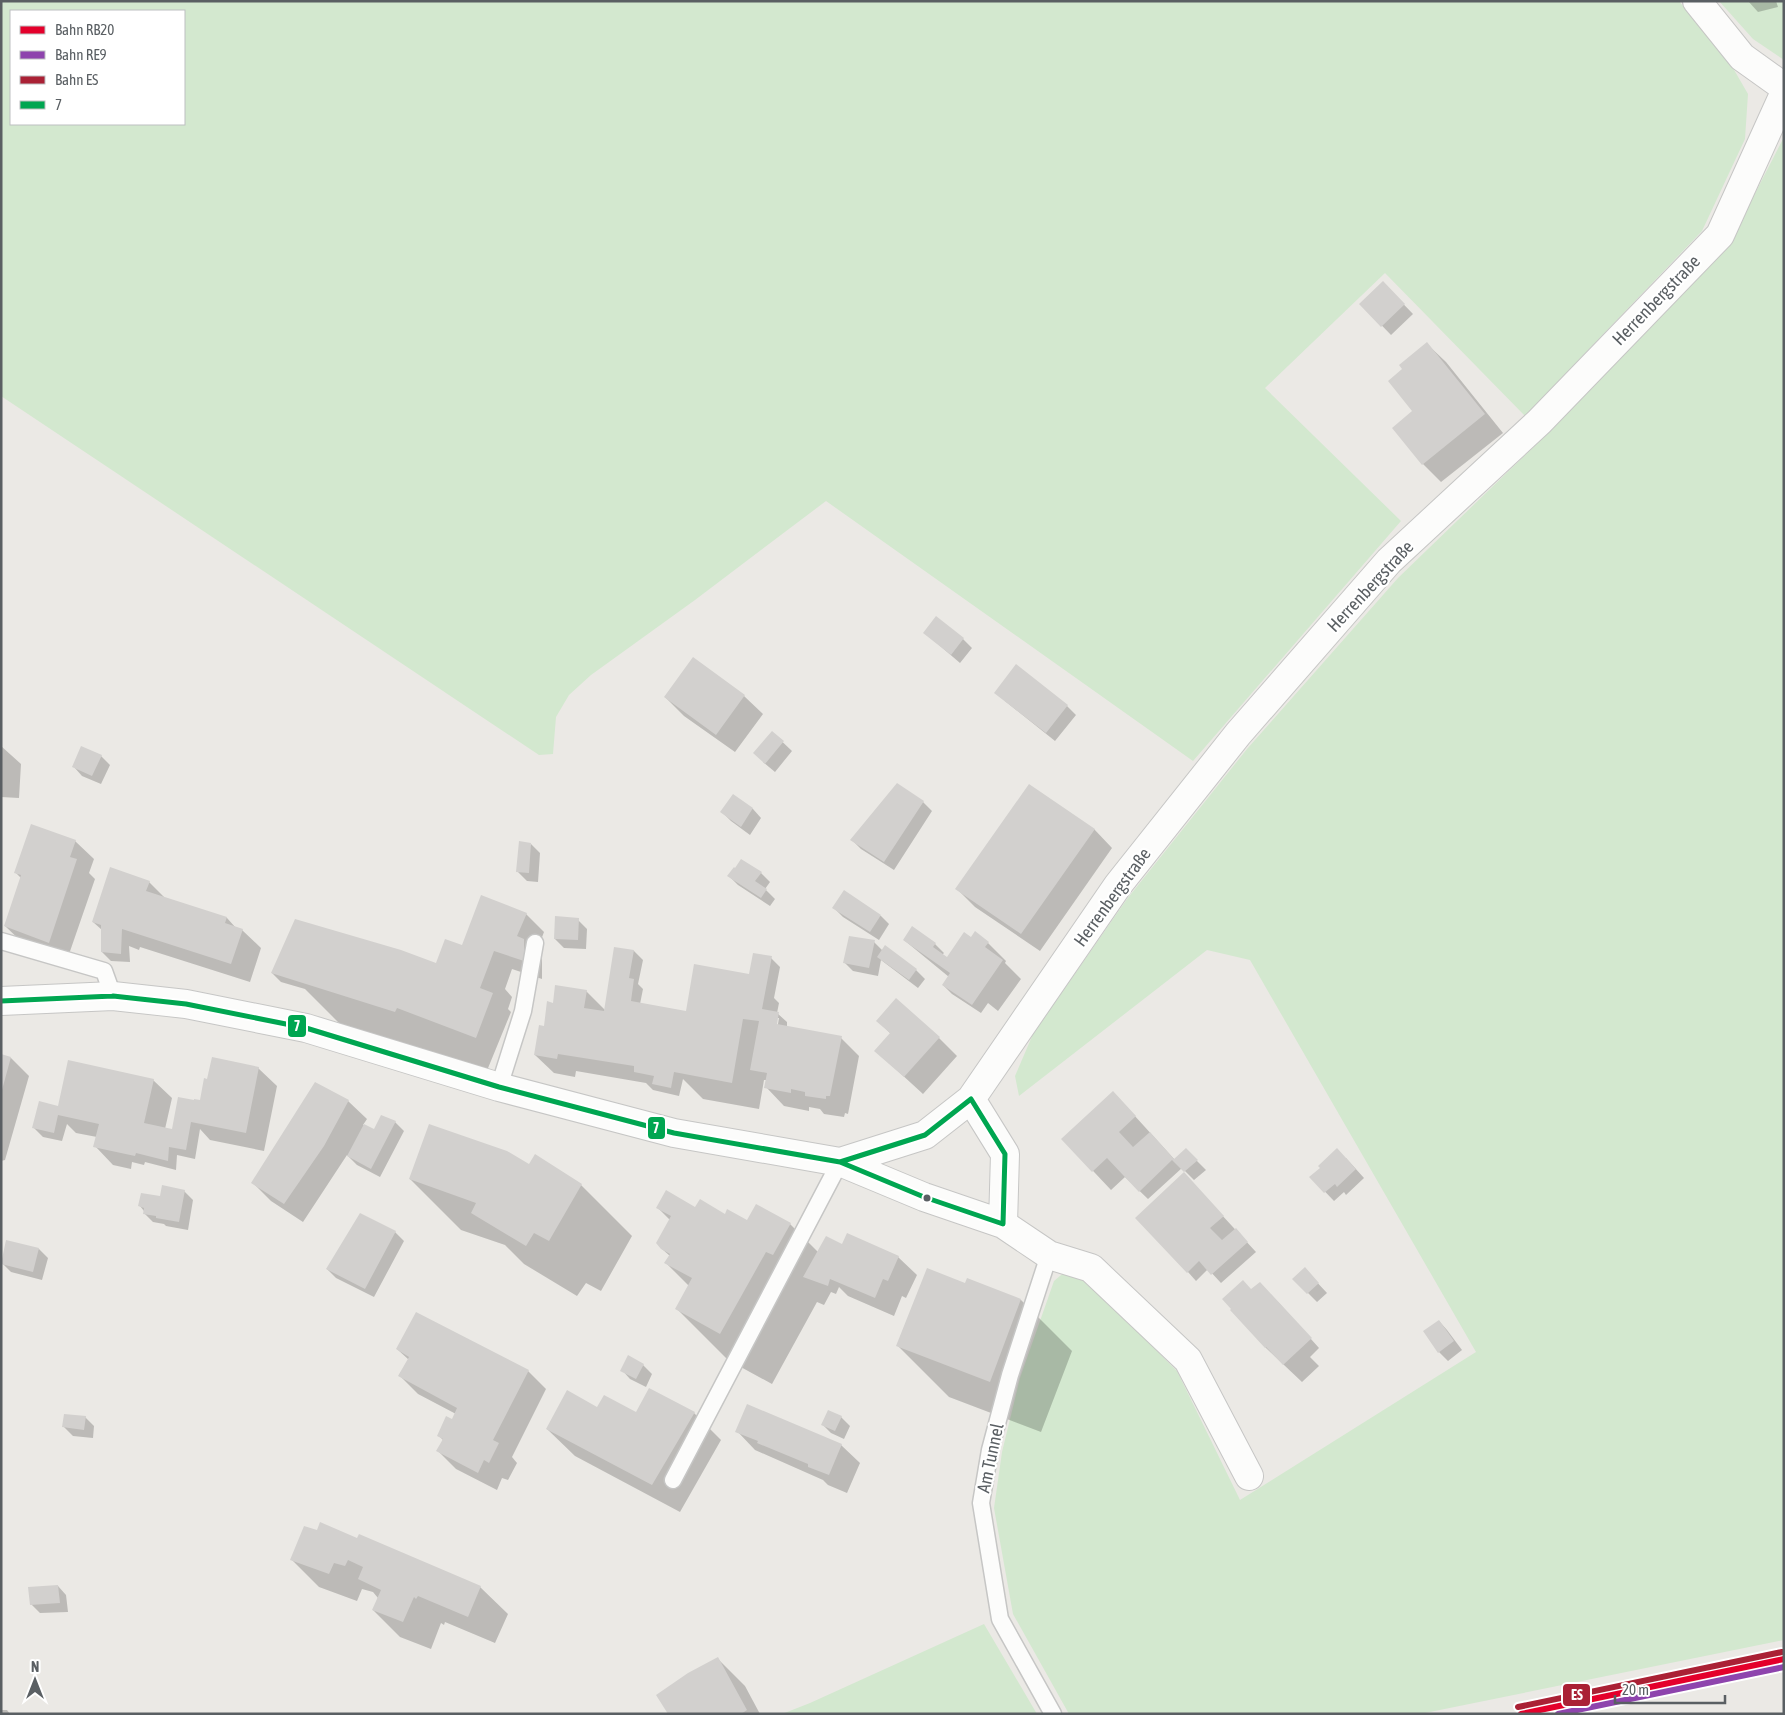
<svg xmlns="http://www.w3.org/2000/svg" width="1785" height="1715" font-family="'Asap Condensed',sans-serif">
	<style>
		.green { fill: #d3e8cf; fill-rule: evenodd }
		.shadow { fill: #0003; fill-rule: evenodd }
		.building { fill: #d2d0ce }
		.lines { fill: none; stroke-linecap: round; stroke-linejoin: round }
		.service-casing { stroke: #c6c6c5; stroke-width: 19 }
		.minor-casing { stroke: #c6c6c5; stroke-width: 30 }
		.service { stroke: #fcfcfb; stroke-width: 16 }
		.minor { stroke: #fcfcfb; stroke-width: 28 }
		.bus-1-casing { stroke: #fff; stroke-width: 9 }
		.bus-1 { stroke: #00a651; stroke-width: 5 }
		.rail-1-casing { stroke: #fff; stroke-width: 10 }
		.rail-2-casing { stroke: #fff; stroke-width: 10 }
		.rail-3-casing { stroke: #fff; stroke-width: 10 }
		.rail-1 { stroke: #e4002b; stroke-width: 6 }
		.rail-2 { stroke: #8e44ad; stroke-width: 6 }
		.rail-3 { stroke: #aa2135; stroke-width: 6 }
		.bus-dot { fill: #5a5f63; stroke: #fff; stroke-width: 2 }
		.labels { text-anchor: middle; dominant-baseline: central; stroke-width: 4.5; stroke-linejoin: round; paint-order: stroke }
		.street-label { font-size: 18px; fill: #5a5f63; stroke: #fff }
		.line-badge { stroke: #fff; stroke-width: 2 }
		.badge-label { font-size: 14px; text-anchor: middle; font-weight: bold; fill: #fff }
	</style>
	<rect width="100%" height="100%" fill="#ebe9e5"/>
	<path class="green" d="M1 1H1679L1733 68 1748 94 1745 139 1702 231 1525 416 1385 273 1265 388 1401 521 1193 761 826 501 695 600 591 675 569 695 556 717 553 754 539 755 1 396ZM11 11H184V124H11Z
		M1719 1H1784V60L1753 39Z
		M1784 137V1640L1420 1714H1069L1013 1614 994 1508 1002 1452 1020 1378 1054 1281 1067 1270 1084 1278 1177 1371 1240 1500 1476 1352 1250 960 1207 950 1019 1096 1015 1076 1033 1034 1127 899 1247 749 1398 578 1548 433 1728 246Z
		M984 1624 1037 1714H782L810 1703Z"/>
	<path class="shadow" d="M1748 1H1776L1778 7 1758 12Z
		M1383 283 1413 314 1391 335 1361 304Z
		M1427 344 1446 362 1503 433 1441 482 1423 464 1414 411 1404 369Z
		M925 633 963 639 972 648 960 663Z
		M693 659 744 696 763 714 735 752 684 716 665 697Z
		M1005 701 1067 706 1076 715 1055 741Z
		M772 732 792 751 775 772 763 762Z
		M1 746 21 764 19 798 1 797Z
		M101 756 110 765 101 784 82 776 74 767Z
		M733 796 753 809 761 818 750 835 731 821 722 812Z
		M923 802 932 811 894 870 861 849 852 840Z
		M1094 829 1112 848 1040 951 975 907 957 889Z
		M75 841 94 859 89 873 95 879 67 960 24 944 5 926 21 878 15 872Z
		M531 844 540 853 538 882 527 881 518 872Z
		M736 870 761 873 770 882 765 889 775 899 770 906 738 885 729 876Z
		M149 882 166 899 227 918 236 928 242 930 261 948 250 982 140 947 139 950 129 946 130 962 111 961 102 952V930L93 922Z
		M834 908 881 916 889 924 879 940 843 917Z
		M526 914 544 932 536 953 542 959V979L512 969 505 989 512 997 508 1009 511 1012 486 1073 347 1031 305 989 281 982 272 973 436 964 461 946Z
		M578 920 587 929 586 949 564 948 555 939Z
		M971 939 988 943 1006 961 1005 963 1021 979 998 1011 988 1003 981 1013 952 994 943 985 949 977 904 940 935 944 944 953 942 955 947 959Z
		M874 942 883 951 916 970 925 979 918 988 881 960 878 976 853 971 844 962Z
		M615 948 634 951 643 960 638 984 643 989 640 1004 686 1013 753 976 771 958 780 967 774 998 779 1003 777 1013 787 1022V1027L841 1038 859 1056 848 1114 845 1113 844 1117 824 1114 820 1109 809 1107V1111L784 1106 766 1087 767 1080H764L759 1109 703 1099 683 1079 679 1096 653 1090 646 1083 576 1071 575 1077 554 1073 535 1055 554 1004 586 991 605 1010ZM777 1018H779L777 1030Z
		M878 1021 939 1038 957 1056 923 1094 876 1051 891 1034Z
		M1 1055 11 1058 29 1076 5 1160 1 1161Z
		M258 1068 277 1086 264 1151 210 1140 200 1129 195 1159 177 1155 176 1170 145 1162 144 1165 132 1162 131 1169 113 1165 95 1146 97 1137 76 1133 67 1124 62 1141 43 1137 34 1128 59 1108 153 1080 172 1098 165 1129 173 1131 201 1101Z
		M1113 1092 1175 1160 1186 1150 1206 1170 1194 1180 1182 1168 1148 1199 1125 1177 1111 1190 1063 1139Z
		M348 1101 367 1119 363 1125 375 1131 395 1122 404 1131 380 1177 357 1165 347 1155 303 1222 271 1201 253 1183Z
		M1346 1158 1364 1178 1346 1195 1344 1192 1334 1201 1311 1177Z
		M530 1166 581 1185 632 1236 601 1291 586 1283 577 1296 524 1264 505 1245 461 1230 410 1179Z
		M1184 1174 1256 1252 1221 1283 1208 1269 1196 1281 1188 1272Z
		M184 1191 193 1200 188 1230 166 1226 164 1224 153 1222 144 1213V1211L140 1206Z
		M658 1208 695 1209 747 1222 790 1224 818 1252 842 1245 898 1257 917 1275 906 1298 902 1296 894 1316 848 1296 839 1287 836 1294 831 1292 824 1305 817 1302 772 1384 728 1360 677 1309 689 1286 666 1263 670 1256 662 1249 670 1220Z
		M395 1232 404 1241 374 1297 336 1278 327 1269Z
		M39 1249 48 1258 42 1280 11 1272 2 1263Z
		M1313 1278 1327 1293 1317 1302 1294 1279Z
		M966 1285 1021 1300 1072 1351 1041 1432 949 1397 898 1346Z
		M1252 1291 1278 1302 1319 1348 1310 1357 1319 1366 1302 1382 1266 1348 1231 1310Z
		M1439 1321 1447 1330 1462 1350 1448 1361 1439 1352Z
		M397 1349 528 1371 546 1389 512 1457 517 1463 508 1480 502 1478 497 1490 456 1469 438 1451 443 1440 439 1436 452 1420 456 1414 418 1394 399 1375 409 1360Z
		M643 1365 652 1374 646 1387 630 1379 622 1370Z
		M597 1409 636 1414 694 1413 721 1440 680 1512 575 1456 547 1429Z
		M85 1417 94 1426 93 1438 73 1436 64 1427Z
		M841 1417 850 1426 844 1439 831 1433 822 1424Z
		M737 1431 841 1445 860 1463 847 1493 828 1485 823 1480 755 1450Z
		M305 1527 480 1587 508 1614 495 1643 445 1622 444 1625 441 1623 431 1649 400 1637 373 1610 378 1598 373 1592 362 1589 357 1601 319 1587 292 1560Z
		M58 1586 66 1595 68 1612 40 1613 31 1604Z
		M717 1658 745 1686 760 1714H670Z
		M1 1710H7L10 1714H1Z"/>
	<path class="building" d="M1383 281 1405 304 1381 327 1359 304Z
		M1427 342 1485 414 1422 465 1392 428 1412 411 1388 381 1402 369 1399 365Z
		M936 616 964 638 951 655 923 633Z
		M693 657 745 695 716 735 664 697Z
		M1016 664 1068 705 1046 733 994 693Z
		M772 731 784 741 765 764 753 753Z
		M81 746 102 755 92 776 72 767Z
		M897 783 924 801 884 862 850 840Z
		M1029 784 1095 829 1021 934 955 889Z
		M733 794 753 808 741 827 720 812Z
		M31 824 76 840 70 857 77 859 49 943 4 926 21 875 14 873Z
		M519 841 531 843 529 873 516 872Z
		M741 859 762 872 755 881 767 889 761 898 727 876 734 867 735 868Z
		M110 867 150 881 146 891 227 917 225 923 243 929 231 964 122 929 121 954 101 952V925L92 922Z
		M844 890 881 915 870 932 832 908Z
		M481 895 527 913 517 936 524 939V961L494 951 480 988 493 993 476 1038 397 1008 395 1012 271 973 295 919 401 950 436 963 445 939 462 945Z
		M555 916 579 918 578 940 554 939Z
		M912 926 936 943 933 947 947 957 964 932 971 937 975 931 989 942 985 947 1003 960 972 1005 942 985 950 973 903 940Z
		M849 936 875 940 869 968 843 963Z
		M885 945 917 969 909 980 877 957Z
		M614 947 634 950 629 978 634 979 631 1001 686 1011 694 964 749 974 753 953 772 956 762 1009 779 1012 777 1024 842 1036 830 1096H826V1099L805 1096V1092L791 1089V1093L764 1088 767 1073 750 1070 759 1021 743 1019 732 1083 674 1072 671 1088 652 1084 654 1076 634 1072V1066L558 1054 557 1059 534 1055 539 1025 544 1026 547 1001 553 1003 555 985 587 990 584 1008 604 1011Z
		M896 998 940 1037 904 1077 874 1051 890 1033 876 1021Z
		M1 1054 11 1057 2 1090H1Z
		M212 1057 259 1067 246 1133 191 1122 186 1150 169 1147 168 1161 136 1153 135 1156 93 1147 99 1124 58 1115 54 1133 32 1128 39 1101 58 1106 68 1060 154 1079 144 1123 172 1129 178 1097 194 1100V1099L200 1100 204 1078 207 1079Z
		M315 1082 349 1100 324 1146 284 1204 251 1183Z
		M1113 1091 1136 1116 1119 1132 1133 1147 1150 1132 1174 1159 1186 1148 1198 1160 1184 1172 1172 1160 1139 1192 1107 1158 1092 1172 1061 1139Z
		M381 1115 396 1121 371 1169 347 1156 364 1124 374 1129Z
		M429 1124 507 1151 529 1164 535 1154 582 1184 549 1241 534 1233 526 1246 471 1213 476 1203 409 1179Z
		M1337 1148 1356 1169 1337 1187 1335 1184 1324 1193 1309 1177 1320 1168 1318 1166Z
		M1184 1172 1224 1216 1210 1228 1222 1240 1236 1228 1248 1242 1211 1275 1199 1261 1187 1273 1135 1218Z
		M162 1185 185 1190 179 1222 156 1218V1216L143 1214 144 1208 138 1206 141 1193 160 1196Z
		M666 1190 695 1207 700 1199 725 1214 727 1209 747 1220 756 1204 791 1223 773 1255 766 1252 720 1334 675 1309 692 1278 664 1263 670 1254 661 1249 656 1243 671 1216 656 1208Z
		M360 1213 396 1231 365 1289 326 1269Z
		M847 1233 899 1256 888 1281 883 1279 875 1298 830 1279 828 1286 803 1277 826 1236 842 1244Z
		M6 1240 39 1248 33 1272 1 1264Z
		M1305 1267 1319 1283 1307 1294 1292 1279Z
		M927 1268 965 1283 967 1278 1021 1299 990 1382 896 1346Z
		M1243 1280 1251 1289 1260 1282 1312 1338 1283 1365 1266 1347 1265 1348 1230 1310 1231 1309 1222 1299Z
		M416 1312 529 1370 493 1440 499 1443 489 1463 484 1460 478 1473 436 1451 443 1439 437 1436 446 1416 452 1419 457 1408 398 1376 409 1357 396 1349Z
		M1439 1320 1454 1341 1438 1353 1423 1331Z
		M628 1355 644 1364 636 1379 620 1371Z
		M649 1388 695 1412 652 1485 546 1429 567 1390 597 1407 604 1395 636 1412Z
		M747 1404 842 1444 829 1475 808 1467V1464L757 1443 758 1441 735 1432Z
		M828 1410 842 1416 835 1431 821 1425Z
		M64 1414 86 1416 84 1430 62 1427Z
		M320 1522 357 1538 359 1534 481 1586 468 1617 418 1596 416 1599 414 1597 403 1622 372 1610 381 1590 358 1579 363 1567 348 1560 345 1566 334 1563 329 1574 290 1560 304 1526 317 1530Z
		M58 1585 60 1603 30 1605 28 1587Z
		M718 1657 747 1710 741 1714H668L656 1695 688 1673Z"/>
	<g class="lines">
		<defs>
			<path id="service" d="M1 941 104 971 113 996
				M499 1087 523 1011 535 943
				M1049 1255 1010 1375 990 1450 981 1503 1000 1619 1053 1714
				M673 1480 840 1162"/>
			<path id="minor" d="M1697 1 1742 57 1784 87
				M1 1001 113 996 186 1004 306 1028 499 1087 674 1133 840 1162 924 1197 1003 1224 1005 1154 971 1099
				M840 1162 925 1135 971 1099 1118 885 1238 734 1389 561 1539 422 1720 235 1784 94
				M1003 1224 1049 1255 1091 1268 1188 1360 1249 1476"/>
		</defs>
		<use href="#service" class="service-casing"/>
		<use href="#minor" class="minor-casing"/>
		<use href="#service" class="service"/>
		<use href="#minor" class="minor"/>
		<defs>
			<path id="bus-1" d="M113 996 186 1004 306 1028 499 1087 674 1133 840 1162
				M1 1001 113 996
				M1 1001 113 996
				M971 1099 1005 1154 1003 1224 924 1197 840 1162 925 1135Z"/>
		</defs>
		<use href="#bus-1" class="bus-1-casing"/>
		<use href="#bus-1" class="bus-1"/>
		<defs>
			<path id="rail-1" d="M1521 1714 1784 1659"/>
			<path id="rail-2" d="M1558 1714 1784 1667"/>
			<path id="rail-3" d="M1518 1707 1782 1652"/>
		</defs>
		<use href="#rail-1" class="rail-1-casing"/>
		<use href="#rail-2" class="rail-2-casing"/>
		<use href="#rail-3" class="rail-3-casing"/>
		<use href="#rail-1" class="rail-1"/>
		<use href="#rail-2" class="rail-2"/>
		<use href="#rail-3" class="rail-3"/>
	</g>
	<circle class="bus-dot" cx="927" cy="1198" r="4.5"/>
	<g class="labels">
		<g class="street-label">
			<text transform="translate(1656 300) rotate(-46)">Herrenbergstraße</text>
			<text transform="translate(1370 586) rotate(-47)">Herrenbergstraße</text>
			<text transform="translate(1112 897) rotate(-54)">Herrenbergstraße</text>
			<text transform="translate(990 1458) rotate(-78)">Am Tunnel</text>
		</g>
	</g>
	<g class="line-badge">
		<rect x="287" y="1014" width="20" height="24" rx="5" fill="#00a651"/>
		<rect x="647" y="1116" width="19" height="24" rx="5" fill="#00a651"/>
		<rect x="1562" y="1683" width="29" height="24" rx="5" fill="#aa2135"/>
	</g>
	<g class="badge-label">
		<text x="297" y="1031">7</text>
		<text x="656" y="1133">7</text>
		<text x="1577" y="1700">ES</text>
	</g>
	<rect width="1785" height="1715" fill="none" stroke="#5a5f63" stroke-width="5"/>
	<rect x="10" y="10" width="175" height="115" fill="#ffffff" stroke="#bdbfc1"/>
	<rect x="20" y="26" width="25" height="8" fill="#e4002b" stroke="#bdbfc1"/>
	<text x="55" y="35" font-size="15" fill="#5a5f63">Bahn RB20</text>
	<rect x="20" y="51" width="25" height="8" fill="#8e44ad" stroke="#bdbfc1"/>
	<text x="55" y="60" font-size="15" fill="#5a5f63">Bahn RE9</text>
	<rect x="20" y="76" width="25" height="8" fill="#aa2135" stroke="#bdbfc1"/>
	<text x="55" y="85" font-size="15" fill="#5a5f63">Bahn ES</text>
	<rect x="20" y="101" width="25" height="8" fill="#00a651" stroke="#bdbfc1"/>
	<text x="55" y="110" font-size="15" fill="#5a5f63">7</text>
	<g transform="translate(35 1680)" stroke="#ffffff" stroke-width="4" paint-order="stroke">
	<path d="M0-4L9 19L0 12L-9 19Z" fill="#5a5f63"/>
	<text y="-8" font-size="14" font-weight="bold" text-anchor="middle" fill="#5a5f63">N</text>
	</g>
	<path d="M1615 1695v8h110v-8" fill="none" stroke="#5a5f63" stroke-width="2.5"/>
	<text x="1622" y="1695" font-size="15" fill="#5a5f63" stroke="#ffffff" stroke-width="4" paint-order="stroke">20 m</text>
</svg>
